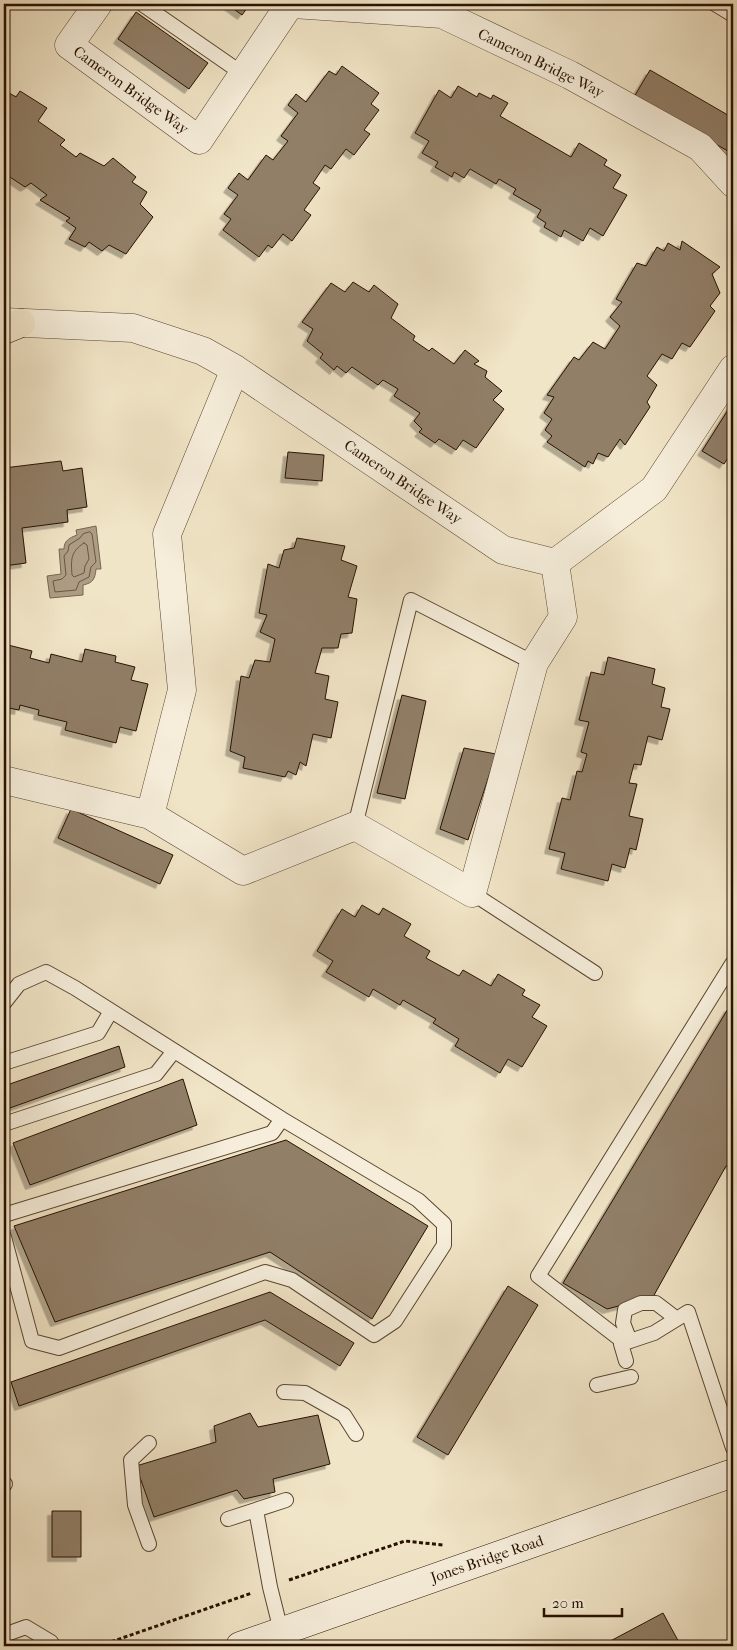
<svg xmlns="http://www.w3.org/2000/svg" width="737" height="1650" font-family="'IM FELL French Canon',serif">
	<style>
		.water { fill: #ad9d84; stroke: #786550 }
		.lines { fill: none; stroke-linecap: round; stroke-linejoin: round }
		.shore { stroke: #6a5742; stroke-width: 1 }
		.building { fill: #917f68; stroke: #281101; filter: url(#shadow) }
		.lane-casing { stroke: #5a4632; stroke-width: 16 }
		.street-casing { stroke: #5a4632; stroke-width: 29 }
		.secondary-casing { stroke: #281101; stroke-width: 29 }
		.highway-casing { stroke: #281101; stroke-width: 29 }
		.path { stroke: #281101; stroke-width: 3; stroke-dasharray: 4 2.5; stroke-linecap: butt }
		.lane { stroke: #f6eedb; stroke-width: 14 }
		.street { stroke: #f6eedb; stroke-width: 28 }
		.secondary { stroke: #f6eedb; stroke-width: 28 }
		.highway { stroke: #f1e5c7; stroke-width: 28 }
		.labels { text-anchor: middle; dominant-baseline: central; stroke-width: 4; stroke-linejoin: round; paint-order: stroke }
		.street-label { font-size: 15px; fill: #281101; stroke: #f6eedb }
	</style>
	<defs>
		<filter id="shadow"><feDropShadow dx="-4.5" dy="4.5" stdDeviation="0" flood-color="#0004"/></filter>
	</defs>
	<rect width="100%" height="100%" fill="#f1e5c7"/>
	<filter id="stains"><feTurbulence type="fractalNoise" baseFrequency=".004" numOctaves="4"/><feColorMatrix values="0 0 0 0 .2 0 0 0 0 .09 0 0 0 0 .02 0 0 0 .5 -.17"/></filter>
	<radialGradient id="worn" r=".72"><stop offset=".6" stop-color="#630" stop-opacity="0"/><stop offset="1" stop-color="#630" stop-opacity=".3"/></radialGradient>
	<path class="water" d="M96 526 101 569H96C95 579 93 583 83 585V595L50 598 47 576 61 574 59 549H64C64 541 69 538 77 535L76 530Z"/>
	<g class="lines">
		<path class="shore" d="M90 532 92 534 96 562 91 567 89 577 79 582 76 590 55 592 53 581 62 579 66 575 64 556 68 551 69 545 80 538 83 534Z
			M84 543 87 545 89 559 85 566 84 573 74 577 72 575C71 560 70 552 84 543Z"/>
	</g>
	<path class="building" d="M227 4H250L242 15Z
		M136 12 208 63 189 89 118 39Z
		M342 66 379 93 371 104 379 110 364 130 370 134 354 155 346 149 331 169 325 165 313 183 320 188 304 210 311 215 292 241 283 234 272 248 268 245 259 257 223 230 231 219 224 214 238 195 228 188 239 173 248 180 266 155 273 160 288 141 281 136 298 113 288 105 296 94 306 102 329 71 336 75Z
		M650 70 733 118V154L634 97Z
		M458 86 477 97 479 93 491 99 493 95 508 103 500 116 571 157 579 143 607 160 604 165 621 175 613 188 627 195 603 236 590 228 583 241 564 230 561 237 544 227 546 223 537 217 541 210 513 194 516 189 499 179 496 184 470 169 464 178 454 172 452 177 435 167 438 162 422 153 429 141 415 133 439 90 451 98Z
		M4 90 16 97 20 91 47 108 38 121 65 140 60 145 76 157 80 153 104 166 113 158 136 177 132 182 147 192 140 204 153 217 126 254 109 245 102 251 89 242 85 247 69 239 76 228 66 221 70 218 40 200 47 195 31 183 25 187 4 173Z
		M682 241 720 267 712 274 720 293 710 306 715 311 690 347 682 343 672 359 662 354 647 376 657 385 647 402 650 407 625 445 620 439 608 457 598 453 593 464 588 461 585 467 547 442 552 436 545 430 552 419 544 413 554 397 547 395 574 357 579 360 593 342 605 349 620 326 610 317 622 302 616 299 637 263 646 266 657 247 664 251 668 243 680 250Z
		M353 282 369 292 374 285 398 304 391 318 415 336 413 340 429 351 432 348 454 364 465 350 479 361 474 364 487 371 485 377 502 391 493 400 504 409 476 448 463 440 456 450 439 439 435 443 419 432 422 429 414 421 420 413 394 396 398 389 383 380 378 385 352 367 346 373 337 366 334 370 320 358 323 354 307 341 313 329 302 322 331 283 345 292Z
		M733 402V450L724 464 702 451Z
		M288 452 324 455 322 481 285 478Z
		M61 461 63 471 82 468 87 507 67 510 68 522 22 528 26 563 4 566V468Z
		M297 538 345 546 341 560 357 566 348 597 357 599 352 633 341 634 338 648H322L315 673 329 676 325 699 338 702 331 738 313 734 306 766 300 762 296 775 288 771 285 777 243 768 245 757 230 751 241 676 249 678 255 660 270 662 275 639 260 632 267 615 259 613 268 564 279 568 284 550 294 548Z
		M4 644 32 651 30 658 49 663 51 654 82 662 85 649 116 656 115 662 135 667 131 680 148 684 136 731 120 727 116 743 65 730 67 722 38 715 39 710 20 705 19 710 4 707Z
		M608 657 655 669 652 684 665 688 661 707 670 709 662 740 648 736 641 765 634 764 629 783 637 784 629 816 643 819 636 850 630 848 625 868 612 864 608 881 561 869 565 853 549 849 562 798 570 800 577 771 582 772 587 754 581 752 589 722 579 720 591 672 604 675Z
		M402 695 426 701 405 799 377 793Z
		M464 748 496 754 468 840 440 829Z
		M71 809 173 855 160 884 58 838Z
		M362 905 379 915 383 908 411 924 404 936 430 951 426 958 459 976 463 970 491 986 498 974 525 990 522 995 540 1005 532 1017 547 1026 522 1067 508 1059 500 1073 455 1046 459 1039 433 1023 436 1019 403 1000 400 1005 373 989 369 997 326 972 333 961 317 951 342 909 355 917Z
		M729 1007 733 1009V1163L726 1166 653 1297 607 1309 563 1283Z
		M119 1046 125 1067 7 1109 4 1086Z
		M183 1079 197 1125 30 1185 13 1143Z
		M286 1140 428 1226 372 1319 270 1252 55 1322 14 1226Z
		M508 1286 538 1305 448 1455 417 1437Z
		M270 1292 354 1343 340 1366 265 1320 19 1406 11 1382Z
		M250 1413 258 1427 318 1415 330 1464 273 1479 275 1492 244 1499 237 1490 154 1517 136 1466 216 1442 214 1426Z
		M52 1511H81V1557H52Z
		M663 1613 681 1646H601Z"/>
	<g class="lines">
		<defs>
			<path id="lane" d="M142 4 243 74
				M715 4 733 15
				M355 826 411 600 534 663
				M472 893 595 973
				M4 1003 19 984 46 972 75 988 282 1119 418 1200 444 1224V1245L395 1321 374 1335 292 1280 265 1272 59 1348 32 1341 4 1237
				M4 1063 98 1033 111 1011
				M4 1124 156 1074 174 1051
				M4 1215 272 1133 282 1119
				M630 1341 623 1323 625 1310 641 1303H656L677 1319
				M625 1343 538 1276 732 964H733
				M626 1361 621 1344 654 1333 688 1312 733 1448
				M597 1385 631 1377
				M284 1392 305 1393 344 1415 356 1434
				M4 1484H5
				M256 1510 270 1587 281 1631
				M228 1519 286 1500
				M149 1544 135 1505 131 1460 149 1443
				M4 1635 26 1627 51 1642 53 1646"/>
			<path id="street" d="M98 4 69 45 199 140 290 4
				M293 4 442 14 570 75 700 147 733 183
				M4 322 133 328 203 351 235 369 503 550 555 563 654 489 733 369
				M4 780 150 815 243 871 355 826 472 893 534 663 563 617 555 563
				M150 815 182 690 167 534 235 369"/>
			<path id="secondary" d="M240 1646 733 1473"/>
			<path id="highway" d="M4 330 21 323"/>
		</defs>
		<use href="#lane" class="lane-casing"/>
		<use href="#street" class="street-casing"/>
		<use href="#secondary" class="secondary-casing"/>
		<use href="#highway" class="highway-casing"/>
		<path class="path" d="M289 1580 405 1541 443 1545
			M99 1646 252 1593"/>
		<use href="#lane" class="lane"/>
		<use href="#street" class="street"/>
		<use href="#secondary" class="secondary"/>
		<use href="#highway" class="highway"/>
	</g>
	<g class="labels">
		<g class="street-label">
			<text transform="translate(541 63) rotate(26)">Cameron Bridge Way</text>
			<text transform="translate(131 90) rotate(36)">Cameron Bridge Way</text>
			<text transform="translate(403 482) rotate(34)">Cameron Bridge Way</text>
			<text transform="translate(487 1559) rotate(-19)">Jones Bridge Road</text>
		</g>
	</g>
	<rect width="737" height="1650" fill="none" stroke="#f1e5c7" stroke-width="20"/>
	<rect x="5" y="5" width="727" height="1640" fill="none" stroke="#281101" stroke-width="2.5"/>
	<rect x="10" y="10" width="717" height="1630" fill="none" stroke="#281101"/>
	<path d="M544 1608v8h78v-8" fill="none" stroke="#281101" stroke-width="2.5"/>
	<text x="552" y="1608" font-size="15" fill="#281101" stroke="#f6eedb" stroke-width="4" paint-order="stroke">20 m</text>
	<rect width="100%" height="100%" filter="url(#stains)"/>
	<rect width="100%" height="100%" fill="url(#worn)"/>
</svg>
